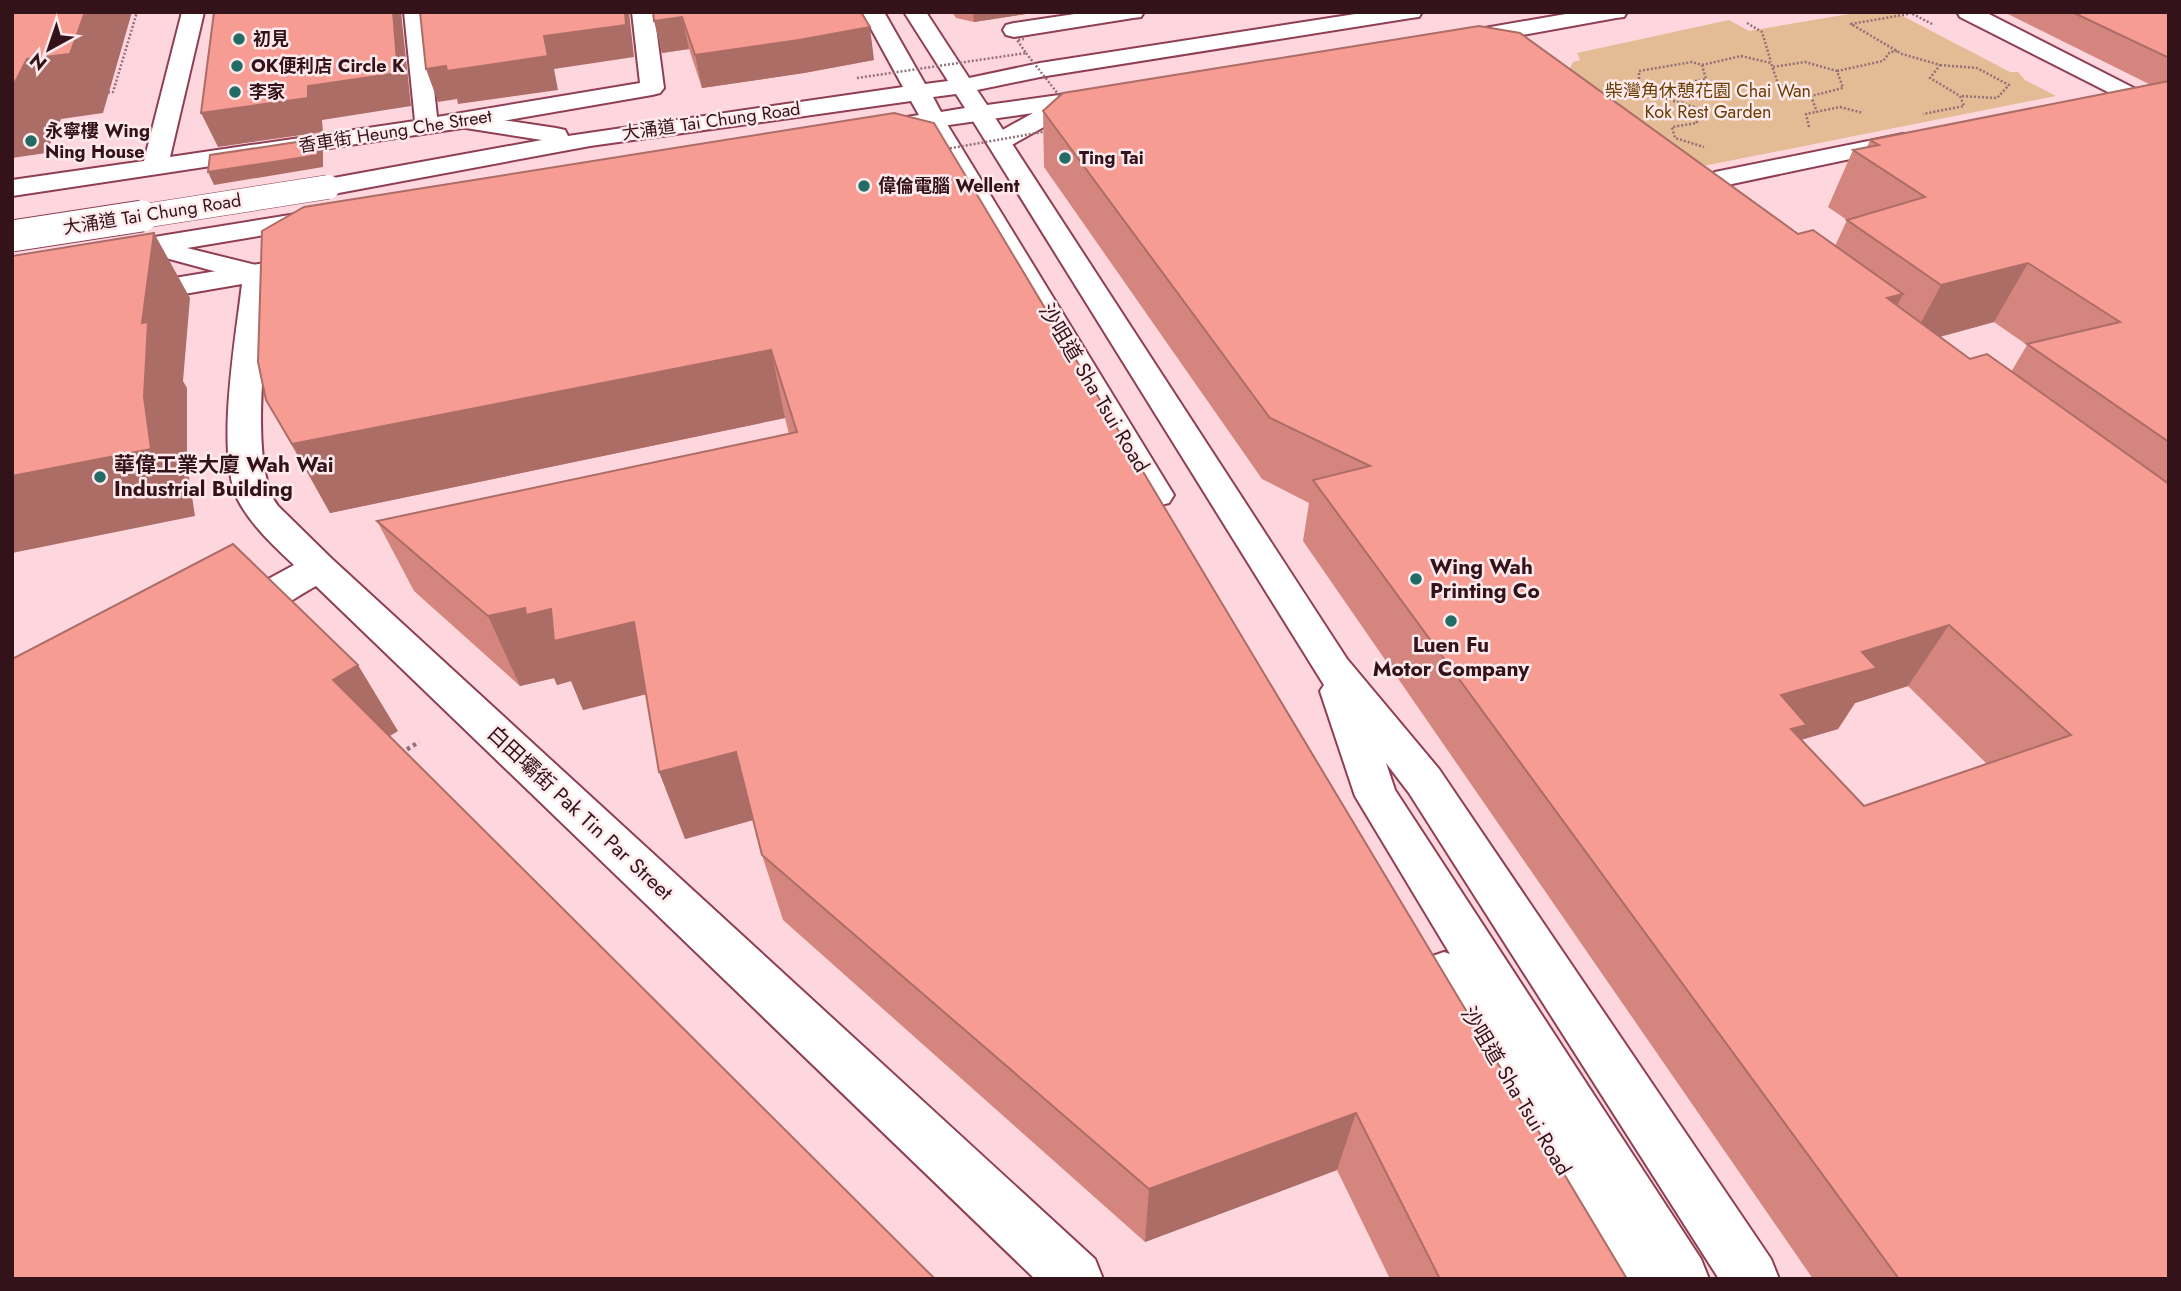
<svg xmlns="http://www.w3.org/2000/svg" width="2181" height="1291" font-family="Jost,'Noto Sans TC',sans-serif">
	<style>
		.green { fill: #e3bc95 }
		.pier { fill: #fed7de }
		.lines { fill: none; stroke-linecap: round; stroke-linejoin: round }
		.minor-casing { stroke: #8f3f53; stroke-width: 4 }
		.major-casing { stroke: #8f3f53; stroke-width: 4 }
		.path-far1 { stroke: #936f77; stroke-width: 2.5; stroke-dasharray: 2 2; stroke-linecap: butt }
		.path { stroke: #936f77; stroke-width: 4.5; stroke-dasharray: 3.5 3.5; stroke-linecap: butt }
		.minor { fill: #fff; fill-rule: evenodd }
		.major { fill: #fff; fill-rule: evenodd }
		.major-bridge-far1-casing { stroke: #8f3f53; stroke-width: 25; stroke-linecap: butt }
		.major-bridge-casing { stroke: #8f3f53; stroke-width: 33; stroke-linecap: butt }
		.path-bridge { stroke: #936f77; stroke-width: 2.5; stroke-dasharray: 2 2; stroke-linecap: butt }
		.major-bridge-far1 { stroke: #fff; stroke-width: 24 }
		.major-bridge { stroke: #fff; stroke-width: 31 }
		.wall { fill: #d4867e; fill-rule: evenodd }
		.shaded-wall { fill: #ac6d67 }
		.building { fill: #f69c93; stroke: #ac6d67; stroke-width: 2; fill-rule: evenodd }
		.poi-dot { fill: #226c65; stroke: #feeaed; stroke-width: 2.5 }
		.labels { text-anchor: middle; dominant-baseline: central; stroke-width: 5; stroke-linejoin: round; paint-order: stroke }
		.far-poi-label { font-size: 18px; font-weight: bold; fill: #33121a; stroke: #feeaed; text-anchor: start }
		.far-park-label { font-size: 18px; fill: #693d00; stroke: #feeaed }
		.far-street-label { font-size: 18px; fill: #33121a; stroke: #feeaed }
		.street-label { font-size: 21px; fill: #33121a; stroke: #feeaed }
		.poi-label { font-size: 21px; font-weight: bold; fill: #33121a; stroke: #feeaed; text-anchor: start }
	</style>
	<rect width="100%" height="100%" fill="#fed7de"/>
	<path class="green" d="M1861 12H1895L2010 72H2018L2025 80 2056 96 1688 169 1565 78 1573 62 1580 60 1577 53 1729 20 1749 31Z"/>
	<path class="pier" d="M1298 12H1722L977 145 12 298V215Z"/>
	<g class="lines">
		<defs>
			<path id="minor" d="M182 12H204L170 157 415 121 404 12H426L437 117 640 83 632 12H654L664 88 660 93 652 95 462 128 12 196V180L144 161Z
				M1088 12H1144L1141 17 1133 18 1014 37 1006 35 1003 30 1006 25 1014 23Z
				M1957 12H1985L2169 106V123L1960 17Z
				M980 106 989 108 992 113 1347 659 1439 769 1771 1259 1779 1279H1719L1409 793 1386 763 1395 790 1701 1259 1709 1279H1600L1427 988 1420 973 1427 958 1444 952 1450 954 1355 796 1320 691 1324 685 968 113 971 108Z
				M933 114 942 116 945 121 1174 495 1169 503 1157 506 1145 503 1140 495 921 121 924 116Z
				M1903 134 1912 136 1915 141 1912 146 1732 184C1715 193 1709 213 1688 208L1684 202 1700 180 1715 172Z
				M283 260 293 263 297 269 293 275 272 279C267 331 247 466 278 506L332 559 1095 1259 1103 1279H1035L316 586C290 600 250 632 222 624L216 614 222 604 294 565C274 546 251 525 238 500 215 454 236 336 242 284L132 303 122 300 117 294 122 288 132 285Z"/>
			<path id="major" d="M862 12H884L925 84 948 81 904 12H926L969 78 1040 63 1368 12H1422L1419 17 1411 18 1040 77 977 90 987 105 1102 89 1110 91 1114 96 1110 101 1072 107 1069 113 1008 147 999 150 990 147 986 142 990 137 1033 113 878 135 869 133 866 128 869 123 919 115 911 101 590 146 328 195 319 193 315 187 319 181 328 179 542 140 453 126 450 121 453 116 462 114 556 128 565 130 568 136 903 87ZM956 94 965 108 941 112 933 97Z
				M1577 12H1627L1624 17 1616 18 1456 47 1448 45 1445 40 1448 35 1456 33Z
				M321 210 331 212 335 218 331 224 187 248 268 268 272 274 268 280 258 283 151 254 12 277V260Z"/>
		</defs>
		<use href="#minor" class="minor-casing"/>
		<use href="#major" class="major-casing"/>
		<path class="path-far1" d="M1909 12 1934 25
			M1908 14 1851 24 1902 54 1940 65 1930 78 1960 96 1964 106 1923 114
			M1747 23 1762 32 1771 62
			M1702 65 1741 56 1771 63 1778 84 1811 96 1817 112
			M1940 65 1977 68 2009 85 1997 98 1960 96
			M1773 67 1805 62 1837 71 1843 88 1811 96
			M1837 71 1883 61 1890 52 1897 51
			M1639 83V71L1692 62 1702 65 1706 79 1679 84 1683 103
			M1639 83 1653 87 1654 95 1642 96 1627 92 1626 85Z
			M104 93 113 92 137 12
			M1654 95 1694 107 1697 123 1672 127 1675 138 1704 147
			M1603 96 1627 92
			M1809 127 1806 114 1840 107 1863 113"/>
		<path class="path" d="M401 753 419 742"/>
		<use href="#minor" class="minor"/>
		<use href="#major" class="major"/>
		<defs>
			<path id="major-bridge-far1" d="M131 218 328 187"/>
			<path id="major-bridge" d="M12 236 142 216"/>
		</defs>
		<use href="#major-bridge-far1" class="major-bridge-far1-casing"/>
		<use href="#major-bridge" class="major-bridge-casing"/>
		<path class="path-bridge" d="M1026 53 1062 99
			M857 78 1026 53 1017 40 1024 39
			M946 149 1048 131"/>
		<use href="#major-bridge-far1" class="major-bridge-far1"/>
		<use href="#major-bridge" class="major-bridge"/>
	</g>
	<path class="wall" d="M653 12 874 60 804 73 702 88 689 49 662 53Z
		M952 12H1039L974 22 956 18Z
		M2004 12H2169V1279H1813L1303 541 1309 503 1262 479 1044 167 1043 111 1798 234 1835 246 1847 220 1828 207 1853 150 1867 147 1870 140 2151 85ZM1994 322 2027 345 2011 372 1970 359 1940 337ZM1908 686 1987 764 1864 806 1801 740 1838 729 1855 703Z
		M894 113 1627 1279H1390L1337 1170 1145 1242 783 920 762 855 753 820 685 839 646 694 583 710 571 681 557 685 554 678 520 686 414 591 377 521 789 434 785 418 330 513 266 400Z"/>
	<path class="shaded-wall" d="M85 12H132L103 113 61 119 46 153 12 158V88L27 59Z
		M393 12H401L411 106 322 120 323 132 218 147 201 113 308 86Z
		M625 12H629L634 57 554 69 558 90 458 104 457 99 438 102 426 69 446 66Z
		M973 12H1039L974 22Z
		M682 17 689 49 662 53 654 21Z
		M870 27 874 60 804 73 702 88 695 55Z
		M317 139 323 152V167L214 185 208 172Z
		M154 233 190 298 183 381 187 388V464L195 516 12 553V476L144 397 142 323Z
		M2028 263 1994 322 1909 345 1941 285Z
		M1903 294 1873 354 1887 298Z
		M771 350 785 418 330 513 292 444Z
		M525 608 551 609 634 622 659 691 583 710 571 681 557 685 554 678 520 686 488 616Z
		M1949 625 1908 686 1855 703 1838 729 1797 741 1770 785 1781 695 1862 652Z
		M358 665 398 731 374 746 333 680Z
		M736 752 757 819 685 839 659 772Z
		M1356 1113 1337 1170 1145 1242 1149 1189Z"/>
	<path class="building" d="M12 12H85L70 54 27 59 12 88Z
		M214 12H393L398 73 308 86V98L201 113Z
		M420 12H625L626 25 544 36 548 56 447 71 446 66 426 69Z
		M653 12H861L870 27 799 40 695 55 682 17 654 21Z
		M2072 12H2169V58Z
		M1479 26 1520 33 1798 234 1813 230 1903 294 1887 298 1970 359 1987 354 2169 484V1279H1899L1313 480 1370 466 1270 418 1043 111 1063 93ZM1949 625 2071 735 1864 806 1791 729 1807 725 1781 695 1877 668 1862 652Z
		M2169 81V442L2027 344 2120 322 2028 263 1941 285 1847 220 1925 197 1853 150 1879 145 1870 140Z
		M894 113 934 123 1627 1279H1440L1356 1113 1149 1189 762 855 736 752 659 772 634 622 554 641 551 609 526 615 525 608 488 616 377 521 797 432 771 350 292 444 266 400 258 362 262 231 304 207Z
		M317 139 318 155 208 172 210 155Z
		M154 233 142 323 148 322 144 397 151 449 12 476V256Z
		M233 544 358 665 333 680 935 1279H12V659Z"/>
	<g class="poi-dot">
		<circle cx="239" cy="39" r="7"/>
		<circle cx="237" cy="66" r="7"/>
		<circle cx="235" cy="92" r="7"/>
		<circle cx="31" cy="141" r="7"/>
		<circle cx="1065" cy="158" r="7"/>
		<circle cx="864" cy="186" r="7"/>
		<circle cx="100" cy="477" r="7"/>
		<circle cx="1416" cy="579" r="7"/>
		<circle cx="1451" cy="621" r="7"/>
	</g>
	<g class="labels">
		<g class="far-poi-label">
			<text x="253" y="39">初見</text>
			<text x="251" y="66">OK便利店 Circle K</text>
			<text x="249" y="92">李家</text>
			<text x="45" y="131">永寧樓 Wing<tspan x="45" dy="21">Ning House</tspan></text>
			<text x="1079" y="158">Ting Tai</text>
			<text x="878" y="186">偉倫電腦 Wellent</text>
		</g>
		<g class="far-park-label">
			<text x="1708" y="91">柴灣角休憩花園 Chai Wan<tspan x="1708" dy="21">Kok Rest Garden</tspan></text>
		</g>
		<g class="far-street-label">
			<text transform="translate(711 121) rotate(-8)">大涌道 Tai Chung Road</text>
			<text transform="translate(395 131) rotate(-9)">香車街 Heung Che Street</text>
			<text transform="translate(152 214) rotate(-9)">大涌道 Tai Chung Road</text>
		</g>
		<g class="street-label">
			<text transform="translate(1094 388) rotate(59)">沙咀道 Sha Tsui Road</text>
			<text transform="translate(580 813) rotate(43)">白田壩街 Pak Tin Par Street</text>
			<text transform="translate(1516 1091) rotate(59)">沙咀道 Sha Tsui Road</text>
		</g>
		<g class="poi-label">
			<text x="114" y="465">華偉工業大廈 Wah Wai<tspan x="114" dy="24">Industrial Building</tspan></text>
			<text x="1430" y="567">Wing Wah<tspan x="1430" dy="24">Printing Co</tspan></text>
			<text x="1451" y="645" text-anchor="middle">Luen Fu<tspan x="1451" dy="24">Motor Company</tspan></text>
		</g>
	</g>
	<rect width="2181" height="1291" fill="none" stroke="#33121a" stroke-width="28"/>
	<g transform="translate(49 49) rotate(220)" stroke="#feeaed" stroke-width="5" paint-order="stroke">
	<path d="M0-5L12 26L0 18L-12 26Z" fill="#33121a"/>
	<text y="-10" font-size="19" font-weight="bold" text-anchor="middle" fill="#33121a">N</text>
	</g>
</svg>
